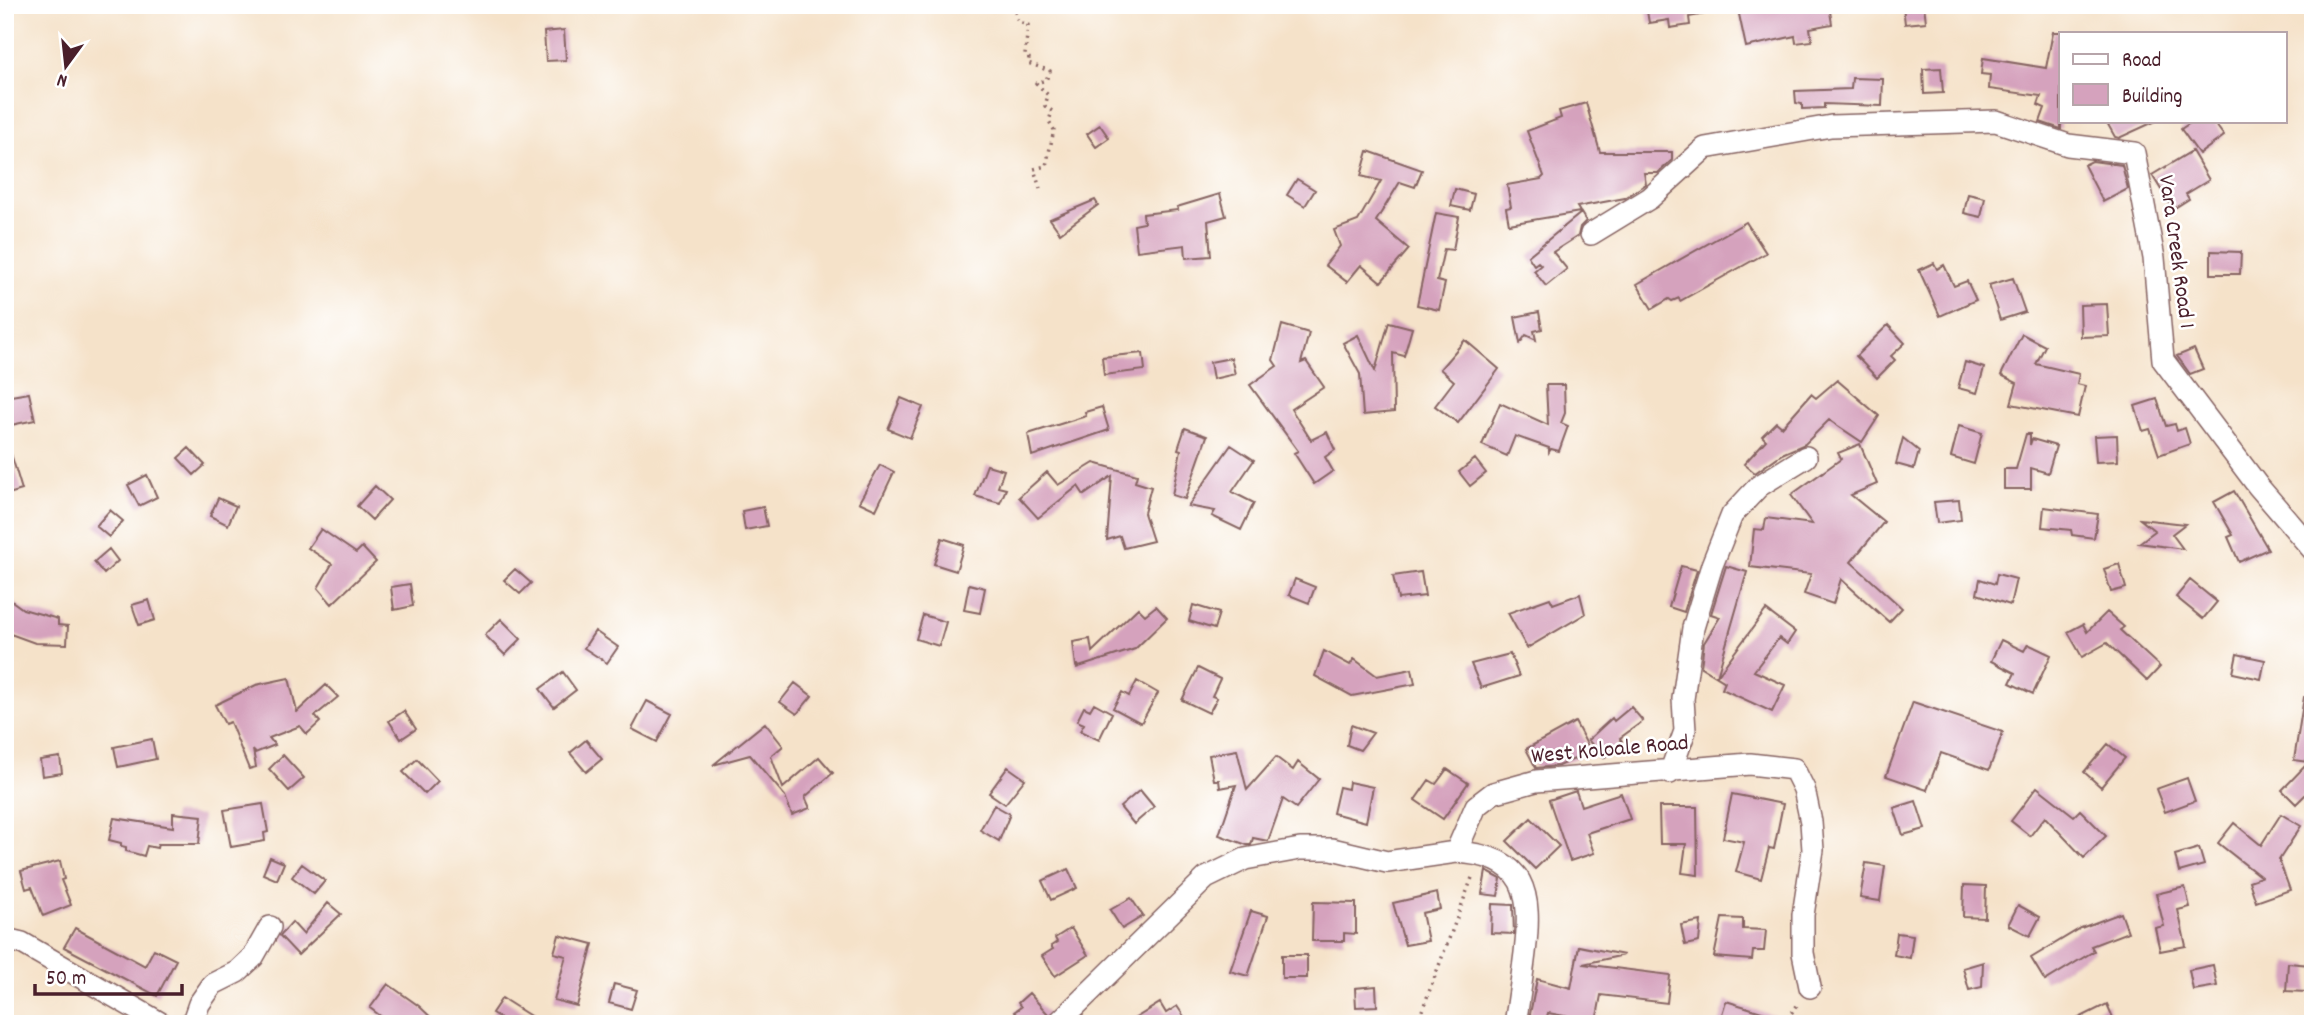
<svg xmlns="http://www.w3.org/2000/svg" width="2318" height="1029" font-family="Dekko,sans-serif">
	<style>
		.building { fill: #d5a2bd }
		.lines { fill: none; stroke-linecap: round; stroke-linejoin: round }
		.minor-casing { stroke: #866362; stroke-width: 24 }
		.path { stroke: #866362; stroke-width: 3.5; stroke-dasharray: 2 5; stroke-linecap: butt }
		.minor { stroke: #fff; stroke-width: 21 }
		.labels { text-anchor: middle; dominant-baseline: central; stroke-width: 5; stroke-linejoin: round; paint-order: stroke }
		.street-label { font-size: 23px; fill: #4a1f2b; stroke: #fff }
	</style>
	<rect width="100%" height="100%" fill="#fff"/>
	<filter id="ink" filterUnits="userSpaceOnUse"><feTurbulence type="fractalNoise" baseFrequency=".0143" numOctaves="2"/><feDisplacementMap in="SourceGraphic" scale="14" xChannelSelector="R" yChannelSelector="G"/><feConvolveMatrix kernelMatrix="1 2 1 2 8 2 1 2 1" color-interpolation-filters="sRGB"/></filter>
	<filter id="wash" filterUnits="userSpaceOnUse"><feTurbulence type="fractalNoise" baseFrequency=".00686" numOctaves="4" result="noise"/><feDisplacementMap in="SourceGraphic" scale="28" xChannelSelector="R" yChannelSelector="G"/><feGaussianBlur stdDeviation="1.57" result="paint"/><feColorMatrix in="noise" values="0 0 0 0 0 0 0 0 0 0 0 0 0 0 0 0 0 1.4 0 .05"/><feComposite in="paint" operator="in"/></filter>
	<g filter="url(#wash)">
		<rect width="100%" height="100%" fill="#f5e2c9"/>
		<g id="blocks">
			<path class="building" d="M1646 5H1705V14L1689 17 1690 25 1670 28 1669 20 1649 23Z
				M1737 5H1829L1832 24 1810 28 1812 41 1796 43 1795 36 1746 47Z
				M1903 5H1924L1926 22 1905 24Z
				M564 30 566 60 546 61 544 32Z
				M2053 32H2061V129L2040 122 2045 108 2038 105 2041 96 1989 89 1990 75 1981 74 1983 58 2046 68Z
				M1941 68 1943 93 1924 94 1923 69Z
				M1852 78 1883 79 1882 106 1824 104V108L1802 109V104L1796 103 1795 91 1851 89Z
				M1586 103 1600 152H1672V160L1658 173H1644L1646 184 1625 198 1577 207 1580 212 1509 224 1506 208 1511 207 1507 185 1541 179 1544 176 1527 131 1561 118 1559 111Z
				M2106 121H2156L2119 138 2115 137Z
				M2193 121H2213L2224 136 2199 154 2181 129Z
				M1100 125 1109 138 1096 147 1087 134Z
				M1368 151 1422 170 1415 187 1400 182 1376 221 1409 249 1381 282 1361 265 1347 282 1325 265 1340 246 1334 230 1358 221 1381 181 1361 176Z
				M2192 151 2209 180 2186 194 2189 199 2173 209 2152 175Z
				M2092 161 2122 165 2128 189 2103 202 2084 165Z
				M1297 179 1315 190 1305 206 1287 195Z
				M1455 189 1474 194 1470 210 1451 206Z
				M1220 194 1226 216 1208 221 1211 256 1186 258 1185 245 1137 251 1134 225 1144 223 1143 214 1178 210 1177 207Z
				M1968 194 1985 198 1981 217 1964 213Z
				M1095 200 1098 205 1060 233 1050 219Z
				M1436 213 1459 217 1453 250 1444 249 1437 281 1445 283 1439 310 1417 305Z
				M1581 213 1586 221 1580 227 1578 236 1553 252 1567 269 1546 286 1534 271 1541 265 1538 262 1534 265 1528 256Z
				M1746 222 1766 253 1680 301 1679 298 1672 301 1669 299 1652 309 1637 284Z
				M2211 251 2241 252 2240 274H2211Z
				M1934 263 1937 269 1944 265 1954 286 1967 281 1976 300 1940 316 1919 270Z
				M2013 278 2025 312 2000 320 1989 285Z
				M2107 304 2109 336 2081 337 2080 305Z
				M1539 312 1542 329 1534 331 1536 340 1526 335 1520 343 1515 317Z
				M1389 322 1412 328 1404 356 1393 353 1394 412 1363 415 1360 374 1343 343 1358 335 1375 371Z
				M1282 325 1309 333 1301 363 1306 361 1324 387 1291 409 1311 440 1327 432 1335 450 1325 457 1333 471 1314 484 1294 453 1298 451 1250 385 1277 366 1273 360Z
				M1888 325 1905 343 1891 356 1895 360 1877 378 1856 356Z
				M2022 334 2045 346 2036 364 2079 374 2077 384 2085 386 2078 417 2011 404 2017 383 2001 375Z
				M1465 340 1499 369 1458 423 1435 406 1454 381 1440 369Z
				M2194 349 2203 369 2190 374 2177 356Z
				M1143 353 1145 370 1104 375 1102 357Z
				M1231 358 1235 374 1213 379 1210 362Z
				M1965 362 1984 368 1977 393 1958 388Z
				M1837 380 1879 416 1862 442 1829 420 1805 444 1782 454 1755 473 1744 464 1766 440 1762 436 1776 422 1782 427 1811 394 1816 398Z
				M1546 385H1564L1565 413 1561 423 1568 426 1559 451 1551 449 1549 452V448L1515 436 1507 456 1482 445 1500 403 1548 425Z
				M29 393 35 420 11 425 5 397Z
				M901 398 923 407 910 438 888 429Z
				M2157 399 2166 426 2175 424 2177 431 2185 428 2190 444 2159 455 2150 429 2143 431 2135 406Z
				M1102 407 1109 430 1032 456 1028 434 1086 416 1085 412Z
				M1959 426 1982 433 1974 464 1951 457Z
				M1185 428 1207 436 1185 499 1172 495 1181 450 1178 449Z
				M2026 434H2030V445L2032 439 2056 446 2048 473 2031 468V489H2004V469H2016Z
				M2117 435 2118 461 2096 462 2094 436Z
				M1903 438 1919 451 1914 469 1896 464Z
				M1860 444 1877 484 1851 495 1884 522 1851 562 1902 608 1889 622 1841 579 1833 604 1804 594 1811 574 1750 567 1754 529 1764 530 1766 518 1812 524 1791 495 1841 459 1838 453Z
				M1231 445 1254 460 1232 492 1254 503 1241 530 1212 516 1215 511 1188 506Z
				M9 447 22 490 5 495V448Z
				M189 448 205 465 194 475 178 458Z
				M1475 459 1486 473 1470 486 1459 472Z
				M1094 463 1137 475 1135 482 1151 487 1144 513 1153 541 1124 548 1120 536 1107 540 1112 476 1084 495 1078 486 1038 518 1019 497 1047 472 1058 485Z
				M880 465 894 472 876 510 859 502Z
				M987 465 1004 470 998 487 1006 489 1000 503 975 496Z
				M147 475 157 497 139 506 128 485Z
				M375 486 390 500 372 520 357 506Z
				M2234 491 2268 549 2239 562 2228 537 2233 535 2214 502Z
				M218 498 236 506 228 525 210 516Z
				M1959 500 1961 520 1937 523 1934 502Z
				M763 507 767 526 745 530 742 511Z
				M2044 507 2098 514 2094 538 2072 535 2071 530 2042 527Z
				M110 510 123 521 109 537 96 526Z
				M2140 519 2185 524 2172 534 2183 549 2139 543 2155 531Z
				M321 529 356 553 362 547 376 562 332 604 318 588 332 564 308 548Z
				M942 538 964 545 956 571 934 564Z
				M109 549 118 561 104 574 94 562Z
				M2119 564 2126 588 2111 592 2104 569Z
				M1681 566 1697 570 1684 612 1669 607Z
				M1726 566 1747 572 1717 676 1766 610 1795 632 1787 644 1779 638 1754 671 1785 685 1772 712 1722 689 1725 682 1701 667 1704 643 1720 617 1711 614Z
				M515 569 531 583 520 594 504 580Z
				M1421 572 1425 596 1398 599 1393 576Z
				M1997 574 2016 579 2010 605 1977 594 1980 579 1995 584Z
				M1295 579 1315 587 1309 603 1289 595Z
				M2190 580 2217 602 2203 619 2176 597Z
				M410 584 413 606 394 610 391 587Z
				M969 584 985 588 980 613 964 610Z
				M1580 594 1585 614 1527 648 1508 613 1550 598 1553 604Z
				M5 596 23 609 58 619V625L68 626 67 644 35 643 5 632Z
				M149 600 155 620 139 625 132 605Z
				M1193 605 1219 613 1214 629 1189 621Z
				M1156 606 1167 618 1135 649 1076 668 1079 665 1076 666 1073 642 1090 639 1092 652 1138 608 1145 615Z
				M2107 612 2124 627 2120 630 2160 667 2147 681 2107 643 2082 657 2068 632 2083 624 2087 632Z
				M923 615 946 622 939 646 916 639Z
				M501 619 521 639 505 655 485 635Z
				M595 631 618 647 607 663 584 648Z
				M2001 640 2024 651 2028 644 2051 655 2033 694 2010 683 2015 673 1991 661Z
				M1324 651 1350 665 1354 659 1377 676 1412 669 1415 684 1352 696 1315 676Z
				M1510 654 1519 676 1481 688 1471 664Z
				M2237 654 2265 660 2261 679 2233 673Z
				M1198 668 1220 679 1212 696 1217 698 1209 713 1182 700Z
				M563 672 576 690 554 707 540 689Z
				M289 678 297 712 326 685 338 697 315 716 320 722 307 734 300 726 269 738 275 745 255 753 253 750 256 767 249 769 230 722 225 724 215 705 256 685Z
				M1137 681 1158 693 1141 723 1113 708 1122 692 1129 696Z
				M795 683 812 696 797 714 780 702Z
				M2304 697 2313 698V787L2296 804 2282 790 2309 762 2294 760Z
				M647 701 672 714 657 742 632 729Z
				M1913 702 2003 732 1989 770 1941 753 1927 790 1886 776Z
				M1094 703 1112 713 1099 740 1080 731 1084 724 1077 721 1084 707 1090 710Z
				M1631 707 1643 721 1620 738 1622 741 1604 758 1588 740 1612 718 1614 721Z
				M404 711 416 729 401 739 389 721Z
				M1575 722 1591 752 1558 766 1536 768 1526 749Z
				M765 723 783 746 771 756 783 788 819 757 833 773 805 797 810 808 792 815 785 796 750 755 713 765Z
				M1351 725 1373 733 1360 750 1347 745Z
				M152 739 156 759 118 767 114 747Z
				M586 740 602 759 586 772 570 753Z
				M2108 744 2125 758 2101 787 2084 772Z
				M1237 750 1247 790 1276 757 1293 770 1298 762 1319 779 1296 808 1283 799 1268 841 1253 838 1251 845H1247L1219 835 1236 785 1220 788 1219 780H1214L1209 755Z
				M283 755 304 778 289 791 269 769Z
				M60 757 62 773 42 776 40 760Z
				M417 759 438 781 425 794 403 772Z
				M1008 767 1025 779 1005 804 989 793Z
				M1447 769 1468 783 1443 819 1415 800 1429 780 1436 784Z
				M2187 778 2195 801 2165 812 2156 789Z
				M1349 782 1373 787 1366 822 1333 813 1339 787 1348 789Z
				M2037 787 2074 816 2080 810 2106 836 2084 858 2045 817 2030 836 2011 821Z
				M1140 790 1154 807 1134 824 1120 807Z
				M1576 791 1581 806 1621 793 1630 819 1587 833 1594 853 1570 861 1549 800Z
				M1732 794 1783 804 1774 849 1769 848 1761 879 1736 872 1744 842 1723 838Z
				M1916 801 1925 829 1903 835 1894 808Z
				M263 804 268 832 264 833 265 841 231 847 224 810Z
				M994 805 1010 814 999 841 980 830Z
				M1659 807H1697L1698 875 1682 873 1686 844H1660Z
				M173 813 202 816 199 844H158L157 848 147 846 144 856 126 851V847L121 846V843L109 840 114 818 173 827Z
				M2281 814 2301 826 2279 860 2290 890 2256 902 2249 881 2261 877 2218 843 2234 823 2261 845Z
				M1531 818 1559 846 1535 869 1507 841Z
				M2199 848 2204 865 2179 872 2175 855Z
				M270 857 284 863 277 880 263 874Z
				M60 861 64 879 61 880 71 905 43 916 32 887 26 889 21 871Z
				M1866 863 1885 866 1880 901 1860 898Z
				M302 864 325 881 314 894 292 877Z
				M1068 869 1077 888 1051 900 1042 881Z
				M1486 871 1501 879 1498 896 1482 894Z
				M1964 885 1986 886 1985 918 1963 917Z
				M2185 887 2190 907 2178 910 2186 946 2160 951 2155 928 2164 926 2156 894Z
				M1437 893 1440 909 1422 913 1428 941 1405 945 1393 903Z
				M1131 898 1143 916 1122 929 1110 910Z
				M1313 902 1356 903V934L1344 933V941H1312Z
				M328 903 341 914 298 955 280 936 282 933 292 922 303 934Z
				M1492 904 1513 905 1514 934 1491 933Z
				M2018 905 2040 917 2030 936 2008 925Z
				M1251 911 1268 916 1248 976 1230 971Z
				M2121 913 2128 932 2091 946 2094 951 2045 981 2031 958 2081 928Z
				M1722 918 1743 919V929L1766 930 1764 951H1753L1752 960 1714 957Z
				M1701 921 1699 942 1685 945 1681 925Z
				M75 928 145 966 154 949 176 960 157 996 64 947Z
				M1071 928 1088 955 1055 976 1042 956 1053 949 1051 946 1057 942 1055 938Z
				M1897 933 1913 935 1910 958 1894 955Z
				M559 935 593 944 577 1006 554 1000 566 956 554 953Z
				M1579 946 1624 955 1583 964 1670 975 1667 1003 1601 995 1596 1022 1548 1013 1545 1024H1528L1537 979 1571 988Z
				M1282 955H1307V978H1282Z
				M1983 962 1982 987 1969 990 1963 968Z
				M2288 963 2310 965 2307 992 2286 991Z
				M2213 965 2217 986 2193 990 2189 970Z
				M388 984 419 1006 438 1024H391L370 1008Z
				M614 984 637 990 631 1009 609 1003Z
				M1376 986 1377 1006 1356 1007 1355 988Z
				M1029 993 1048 1014 1044 1024H1025L1014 1012 1021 1007 1018 1003Z
				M502 998 543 1024H510L492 1013Z
				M1726 1001 1788 1020 1787 1024H1719Z
				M1160 1003 1166 1013 1177 1006 1189 1024H1126Z
				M2107 1004 2114 1020 2106 1024H2067Z"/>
		</g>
	</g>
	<g filter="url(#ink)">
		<use href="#blocks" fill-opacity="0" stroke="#866362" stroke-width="2"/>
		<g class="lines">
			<defs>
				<path id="minor" d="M1591 234 1650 198 1705 148 1831 126 1996 121 2068 145 2134 153 2154 258 2163 360 2258 486 2313 550
					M1670 773 1685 731 1683 699 1693 628 1712 565 1732 515 1759 486 1806 457
					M1456 852C1527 856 1532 893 1525 953 1522 977 1519 1000 1515 1024
					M5 939 22 943 162 1024
					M192 1024 199 1004 213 984 237 972 253 957 270 927
					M1057 1024 1206 878 1245 859 1300 849H1332L1387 862 1456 852 1476 806 1493 793 1536 781 1750 764 1794 769 1804 789 1811 822 1813 850 1803 915V953L1810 987"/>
			</defs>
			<use href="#minor" class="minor-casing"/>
			<path class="path" d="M1013 5 1018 22 1028 25 1025 55 1029 58 1028 63 1050 71 1046 80 1036 83 1048 95 1045 106 1052 111 1049 121 1054 130 1046 166 1034 169 1041 192
				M1417 1024 1473 875
				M1783 1024 1799 1003"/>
			<use href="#minor" class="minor"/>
		</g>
	</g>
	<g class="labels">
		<g class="street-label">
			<text transform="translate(2175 252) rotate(82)">Vara Creek Road 1</text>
			<text transform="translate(1610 751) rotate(-5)">West Koloale Road</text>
		</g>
	</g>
	<rect width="2318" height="1029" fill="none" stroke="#fff" stroke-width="28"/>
	<rect x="2059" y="32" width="228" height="91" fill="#ffffff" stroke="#b7a5aa" stroke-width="2"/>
	<rect x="2073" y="54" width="35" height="10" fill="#ffffff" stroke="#b7a5aa" stroke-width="2"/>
	<text x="2122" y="66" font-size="21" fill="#4a1f2b">Road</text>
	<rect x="2073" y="84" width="35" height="21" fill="#d5a2bd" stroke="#b7a5aa" stroke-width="2"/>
	<text x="2122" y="102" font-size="21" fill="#4a1f2b">Building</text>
	<g transform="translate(66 66) rotate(195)" stroke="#ffffff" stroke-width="5" paint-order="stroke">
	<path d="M0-5L12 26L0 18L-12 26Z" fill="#4a1f2b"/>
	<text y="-10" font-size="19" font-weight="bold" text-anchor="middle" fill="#4a1f2b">N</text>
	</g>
	<path d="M35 984v10h147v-10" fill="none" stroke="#4a1f2b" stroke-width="3.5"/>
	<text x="46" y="984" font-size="21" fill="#4a1f2b" stroke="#ffffff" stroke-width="5" paint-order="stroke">50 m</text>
</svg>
